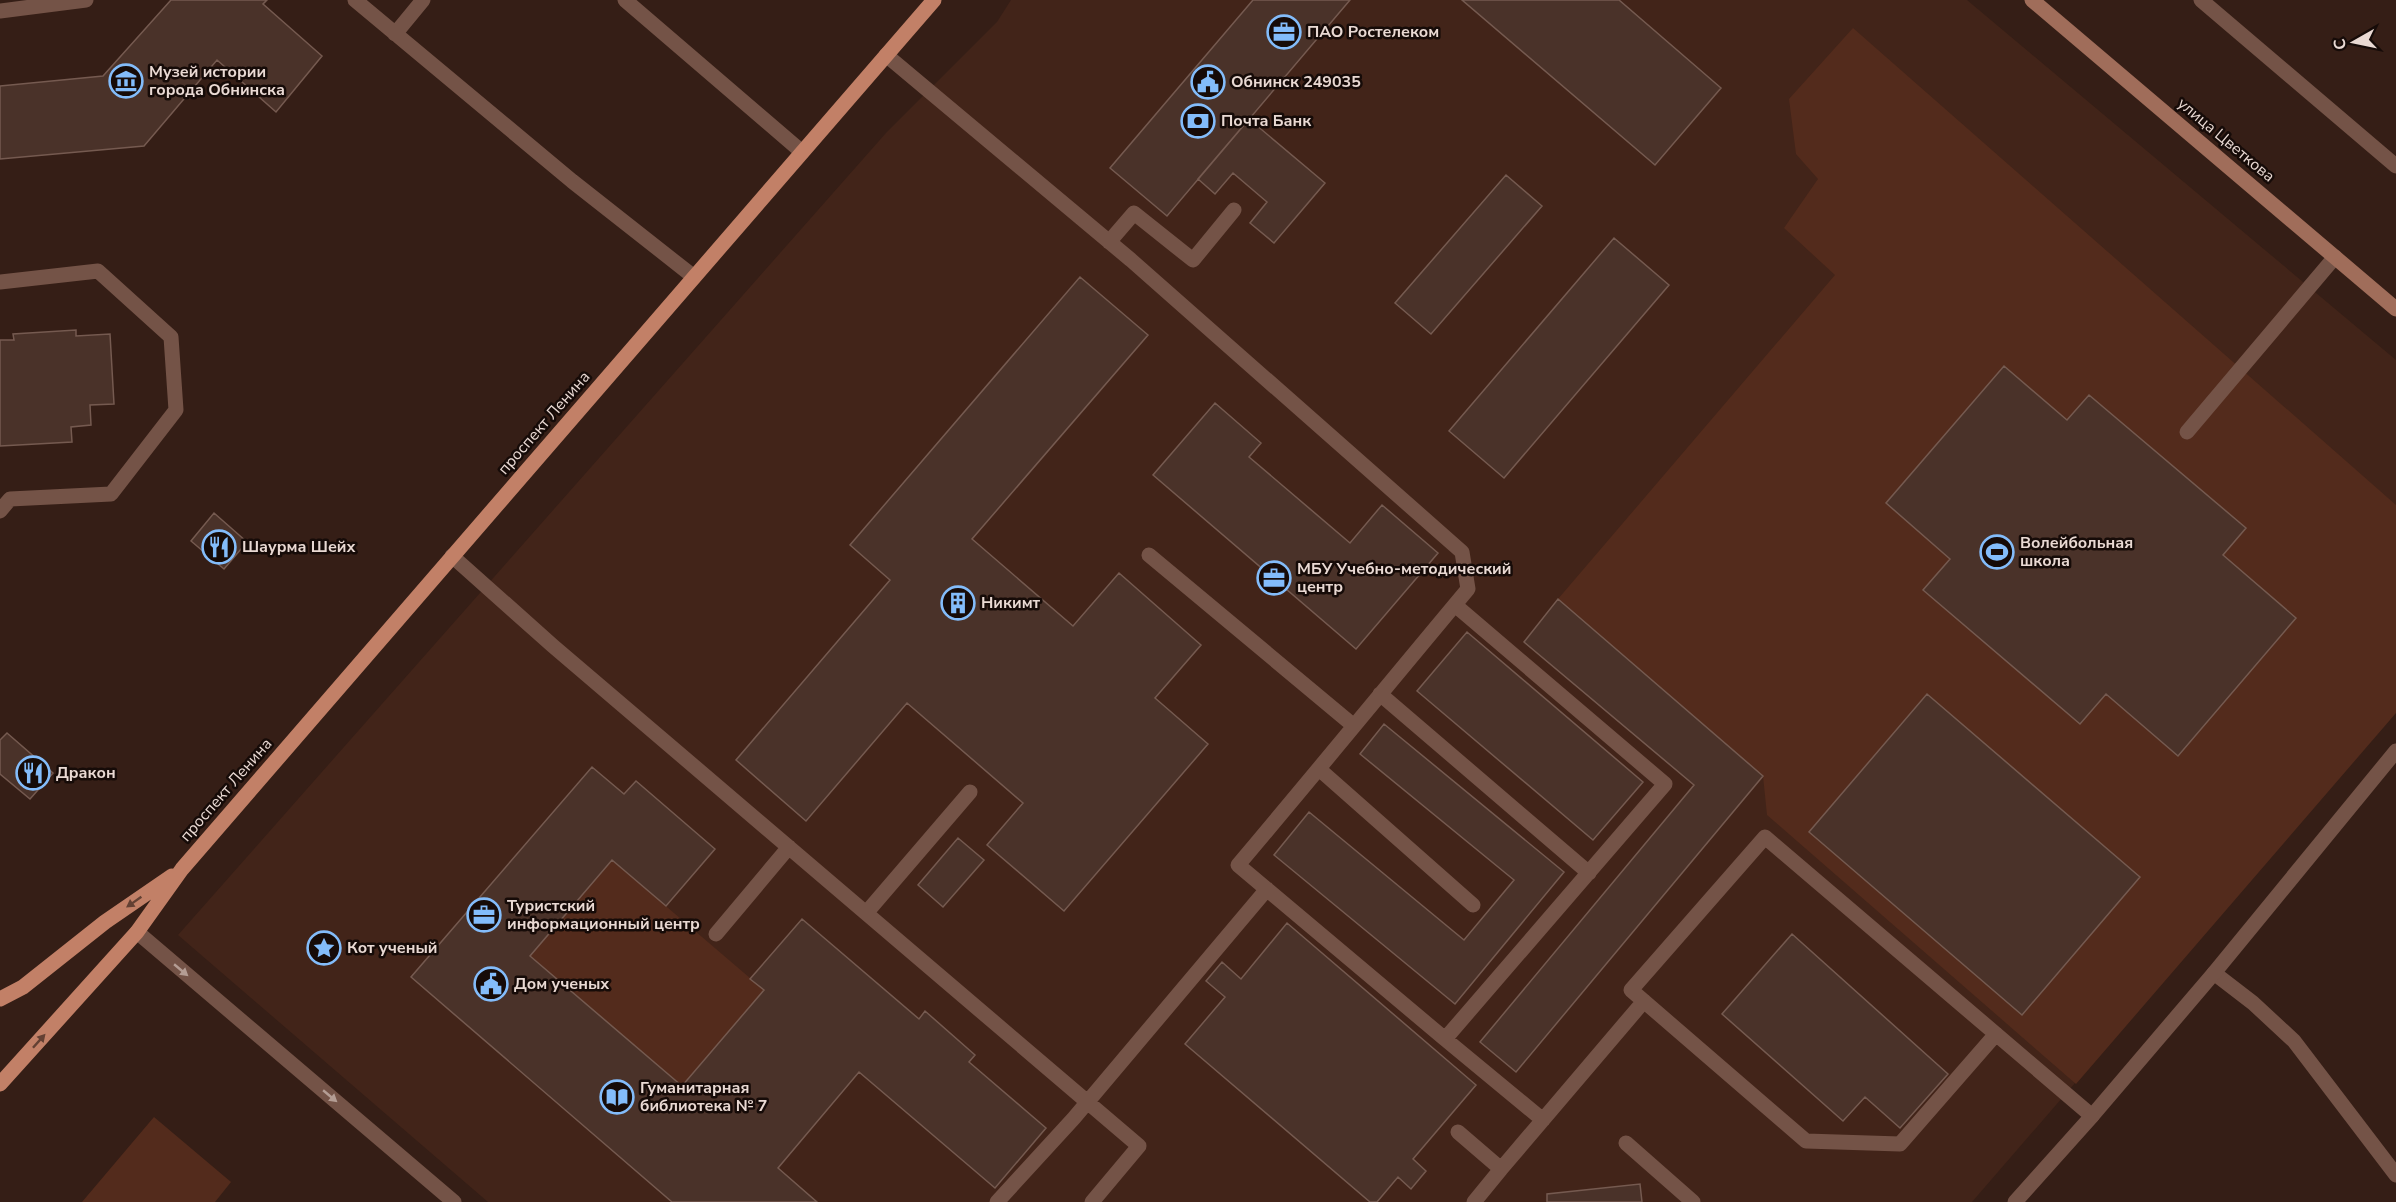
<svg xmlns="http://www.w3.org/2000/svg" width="2396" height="1202" font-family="'Nunito Sans',sans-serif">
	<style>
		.built { fill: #422419 }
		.green { fill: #532b1c }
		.building { fill: #4a3229; stroke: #755a50; stroke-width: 1.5 }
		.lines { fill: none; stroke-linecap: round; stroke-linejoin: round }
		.lane { stroke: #745347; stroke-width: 15 }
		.street { stroke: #745347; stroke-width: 15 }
		.secondary { stroke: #a06d5a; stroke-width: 15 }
		.primary { stroke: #c28067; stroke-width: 15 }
		.oneway { fill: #634033 }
		.oneway2 { fill: #b49d94 }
		.labels { text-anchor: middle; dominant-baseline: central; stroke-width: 5; stroke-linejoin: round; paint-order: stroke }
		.poi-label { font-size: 16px; font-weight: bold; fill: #e9d9d3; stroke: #160b08; text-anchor: start }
		.street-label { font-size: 16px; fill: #e9d9d3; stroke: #160b08 }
	</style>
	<rect width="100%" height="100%" fill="#351e16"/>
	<path class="built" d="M1011 0H1967L2396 360V712L1972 1202H488L178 935 886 133 997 22Z"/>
	<path class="green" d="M1853 28 2396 505V713L2076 1084 1767 815 1763 776 1558 599 1835 275 1784 228 1818 179 1796 154 1789 99Z
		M612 860 764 990 682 1086 530 956Z
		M154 1117 231 1182 215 1202H82Z"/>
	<path class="building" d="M171 0H267L263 4 322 56 276 112 217 60 144 146 0 159V86L103 76Z
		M1253 0H1350L1167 216 1110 168Z
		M1462 0H1619L1721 88 1655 165Z
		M1249 119 1325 183 1274 243 1250 223 1267 202 1233 173 1215 194 1198 179Z
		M1506 175 1542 206 1431 334 1395 303Z
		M1614 238 1669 285 1504 478 1449 431Z
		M1080 277 1148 335 972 539 1073 626 1119 573 1201 645 1155 698 1208 744 1064 911 987 845 1023 803 907 703 806 821 736 760 890 580 850 545Z
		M76 330V336L110 334 114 404 90 405 91 425 71 427 72 442 0 446V340H14L13 334Z
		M2004 366 2067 420 2089 395 2246 528 2223 555 2296 618 2178 756 2106 694 2080 724 1923 590 1950 559 1886 503Z
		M1215 403 1261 443 1249 457 1350 543 1382 505 1438 553 1356 649 1153 475Z
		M214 513 247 542 224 569 191 541Z
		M1558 599 1763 776 1516 1072 1480 1042 1694 785 1524 642Z
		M1467 632 1643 782 1593 840 1417 691Z
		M1927 694 2140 877 2022 1015 1809 832Z
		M1384 724 1564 872 1455 1004 1274 855 1309 812 1464 940 1514 880 1360 754Z
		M7 733 53 773 30 799 0 774V740Z
		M592 767 624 794 636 781 715 849 666 906 612 860 530 956 682 1086 764 990 750 979 802 919 919 1019 925 1011 975 1055 969 1062 1046 1128 995 1188 859 1072 778 1168 817 1202H672L411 977Z
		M958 838 984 860 943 907 918 885Z
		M1287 923 1476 1085 1413 1159 1426 1171 1411 1189 1398 1177 1377 1202H1370L1185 1044 1225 997 1206 981 1222 962 1241 979Z
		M1792 934 1948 1074 1900 1128 1865 1097 1843 1121 1722 1014Z
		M1640 1184 1642 1202H1547V1194Z"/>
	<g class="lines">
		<path class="lane" d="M355 0 572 181 694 277
			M625 0 802 152
			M2201 0 2396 166
			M0 11 86 0
			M395 34 423 0
			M886 55 1131 260 1462 552 1468 589C1391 681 1315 774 1238 865L1445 1039 1665 784 1455 605
			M1109 242 1134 213 1193 260 1234 210
			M0 282 98 271 171 337 176 410 111 494 10 499 0 511
			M2187 432 2335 257
			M1149 555 1354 726
			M452 556 553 646 1139 1146 1092 1202
			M1380 694 1589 873
			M1319 769 1473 905
			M867 912 970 792
			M716 934 789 847
			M2214 973 2253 1003 2294 1041 2396 1175
			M1996 1034 1900 1144 1806 1141 1631 990 1765 837 2092 1116
			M1445 1039 1543 1120
			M1458 1132 1501 1169 1474 1202
			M1626 1143 1693 1202
			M1501 1169 1644 1001
			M997 1202 1074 1118 1267 889"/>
		<path class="street" d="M137 932 454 1202
			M2015 1202 2092 1116 2214 973 2396 751"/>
		<path class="secondary" d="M2032 0 2396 309"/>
		<path class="primary" d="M0 999 23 987 105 922 172 876
			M0 1084 137 932 182 869 934 0"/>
	</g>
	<defs><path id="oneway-solid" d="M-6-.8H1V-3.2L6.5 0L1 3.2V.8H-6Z" transform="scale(1.5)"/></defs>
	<g class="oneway">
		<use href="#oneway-solid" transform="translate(134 902) rotate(145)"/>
		<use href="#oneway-solid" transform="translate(39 1041) rotate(-48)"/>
	</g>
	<g class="oneway2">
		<use href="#oneway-solid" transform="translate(181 970) rotate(40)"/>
		<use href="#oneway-solid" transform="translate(330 1096) rotate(40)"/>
	</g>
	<defs>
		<symbol id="office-ring" viewBox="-11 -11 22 22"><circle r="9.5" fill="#160b08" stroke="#83bcfa" stroke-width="1.5"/><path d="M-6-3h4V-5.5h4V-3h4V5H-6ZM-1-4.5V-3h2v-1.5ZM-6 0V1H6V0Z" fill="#83bcfa"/></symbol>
		<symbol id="museum-ring" viewBox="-11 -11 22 22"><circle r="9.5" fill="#160b08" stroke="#83bcfa" stroke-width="1.5"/><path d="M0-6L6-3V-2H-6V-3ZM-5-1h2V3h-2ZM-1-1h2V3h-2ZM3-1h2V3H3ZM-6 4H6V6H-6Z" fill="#83bcfa"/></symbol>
		<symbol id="civic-ring" viewBox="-11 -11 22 22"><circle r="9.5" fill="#160b08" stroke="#83bcfa" stroke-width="1.5"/><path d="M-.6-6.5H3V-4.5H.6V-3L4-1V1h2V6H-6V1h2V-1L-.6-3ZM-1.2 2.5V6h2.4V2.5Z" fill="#83bcfa"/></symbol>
		<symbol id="bank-ring" viewBox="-11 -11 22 22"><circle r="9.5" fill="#160b08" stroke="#83bcfa" stroke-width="1.5"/><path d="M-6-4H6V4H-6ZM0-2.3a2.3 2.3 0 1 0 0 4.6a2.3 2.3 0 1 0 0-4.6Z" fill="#83bcfa"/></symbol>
		<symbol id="restaurant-ring" viewBox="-11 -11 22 22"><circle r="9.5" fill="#160b08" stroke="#83bcfa" stroke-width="1.5"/><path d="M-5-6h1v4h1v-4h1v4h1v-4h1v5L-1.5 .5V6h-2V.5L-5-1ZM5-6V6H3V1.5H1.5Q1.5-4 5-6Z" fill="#83bcfa"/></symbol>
		<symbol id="stadium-ring" viewBox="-11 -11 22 22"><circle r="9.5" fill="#160b08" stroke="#83bcfa" stroke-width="1.5"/><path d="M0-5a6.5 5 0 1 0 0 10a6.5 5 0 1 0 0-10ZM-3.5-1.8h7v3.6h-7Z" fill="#83bcfa"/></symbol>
		<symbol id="building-ring" viewBox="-11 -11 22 22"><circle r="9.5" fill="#160b08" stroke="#83bcfa" stroke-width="1.5"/><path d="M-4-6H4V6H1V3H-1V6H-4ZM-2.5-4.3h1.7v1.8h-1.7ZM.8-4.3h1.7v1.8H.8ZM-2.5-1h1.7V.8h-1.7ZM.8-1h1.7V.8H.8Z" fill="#83bcfa"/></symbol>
		<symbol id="sight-ring" viewBox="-11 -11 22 22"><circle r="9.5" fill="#160b08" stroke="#83bcfa" stroke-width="1.5"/><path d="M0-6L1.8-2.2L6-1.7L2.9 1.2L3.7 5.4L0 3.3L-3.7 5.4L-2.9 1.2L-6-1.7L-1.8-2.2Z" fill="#83bcfa"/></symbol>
		<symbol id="library-ring" viewBox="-11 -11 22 22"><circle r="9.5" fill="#160b08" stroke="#83bcfa" stroke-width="1.5"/><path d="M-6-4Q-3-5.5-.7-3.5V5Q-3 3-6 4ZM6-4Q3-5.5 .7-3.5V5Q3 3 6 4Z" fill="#83bcfa"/></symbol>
	</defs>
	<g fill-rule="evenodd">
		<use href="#office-ring" x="1265" y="13" width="38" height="38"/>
		<use href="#museum-ring" x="107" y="62" width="38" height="38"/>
		<use href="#civic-ring" x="1189" y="63" width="38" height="38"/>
		<use href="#bank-ring" x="1179" y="102" width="38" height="38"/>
		<use href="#restaurant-ring" x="200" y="528" width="38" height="38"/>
		<use href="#stadium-ring" x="1978" y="533" width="38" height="38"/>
		<use href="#office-ring" x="1255" y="559" width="38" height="38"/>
		<use href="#building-ring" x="939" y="584" width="38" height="38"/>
		<use href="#restaurant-ring" x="14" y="754" width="38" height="38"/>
		<use href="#office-ring" x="465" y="896" width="38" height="38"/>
		<use href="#sight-ring" x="305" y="929" width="38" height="38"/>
		<use href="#civic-ring" x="472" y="965" width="38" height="38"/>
		<use href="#library-ring" x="598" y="1078" width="38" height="38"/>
	</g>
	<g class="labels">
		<g class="poi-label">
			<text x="1307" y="32">ПАО Ростелеком</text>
			<text x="149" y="72">Музей истории<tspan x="149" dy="18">города Обнинска</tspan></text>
			<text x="1231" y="82">Обнинск 249035</text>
			<text x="1221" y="121">Почта Банк</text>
			<text x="2020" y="543">Волейбольная<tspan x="2020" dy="18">школа</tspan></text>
			<text x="242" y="547">Шаурма Шейх</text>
			<text x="1297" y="569">МБУ Учебно-методический<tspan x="1297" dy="18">центр</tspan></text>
			<text x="981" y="603">Никимт</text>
			<text x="56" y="773">Дракон</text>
			<text x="507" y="906">Туристский<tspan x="507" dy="18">информационный центр</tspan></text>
			<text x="347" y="948">Кот ученый</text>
			<text x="514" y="984">Дом ученых</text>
			<text x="640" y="1088">Гуманитарная<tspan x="640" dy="18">библиотека № 7</tspan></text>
		</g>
		<g class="street-label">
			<text transform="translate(2226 140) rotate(40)">улица Цветкова</text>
			<text transform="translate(544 423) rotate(-49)">проспект Ленина</text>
			<text transform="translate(226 790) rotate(-49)">проспект Ленина</text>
		</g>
	</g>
	<g transform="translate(2354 42) rotate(261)" stroke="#160b08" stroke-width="4.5" paint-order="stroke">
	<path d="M0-4.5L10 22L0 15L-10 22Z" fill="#e9d9d3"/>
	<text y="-9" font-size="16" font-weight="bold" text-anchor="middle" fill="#e9d9d3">С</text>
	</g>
</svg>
